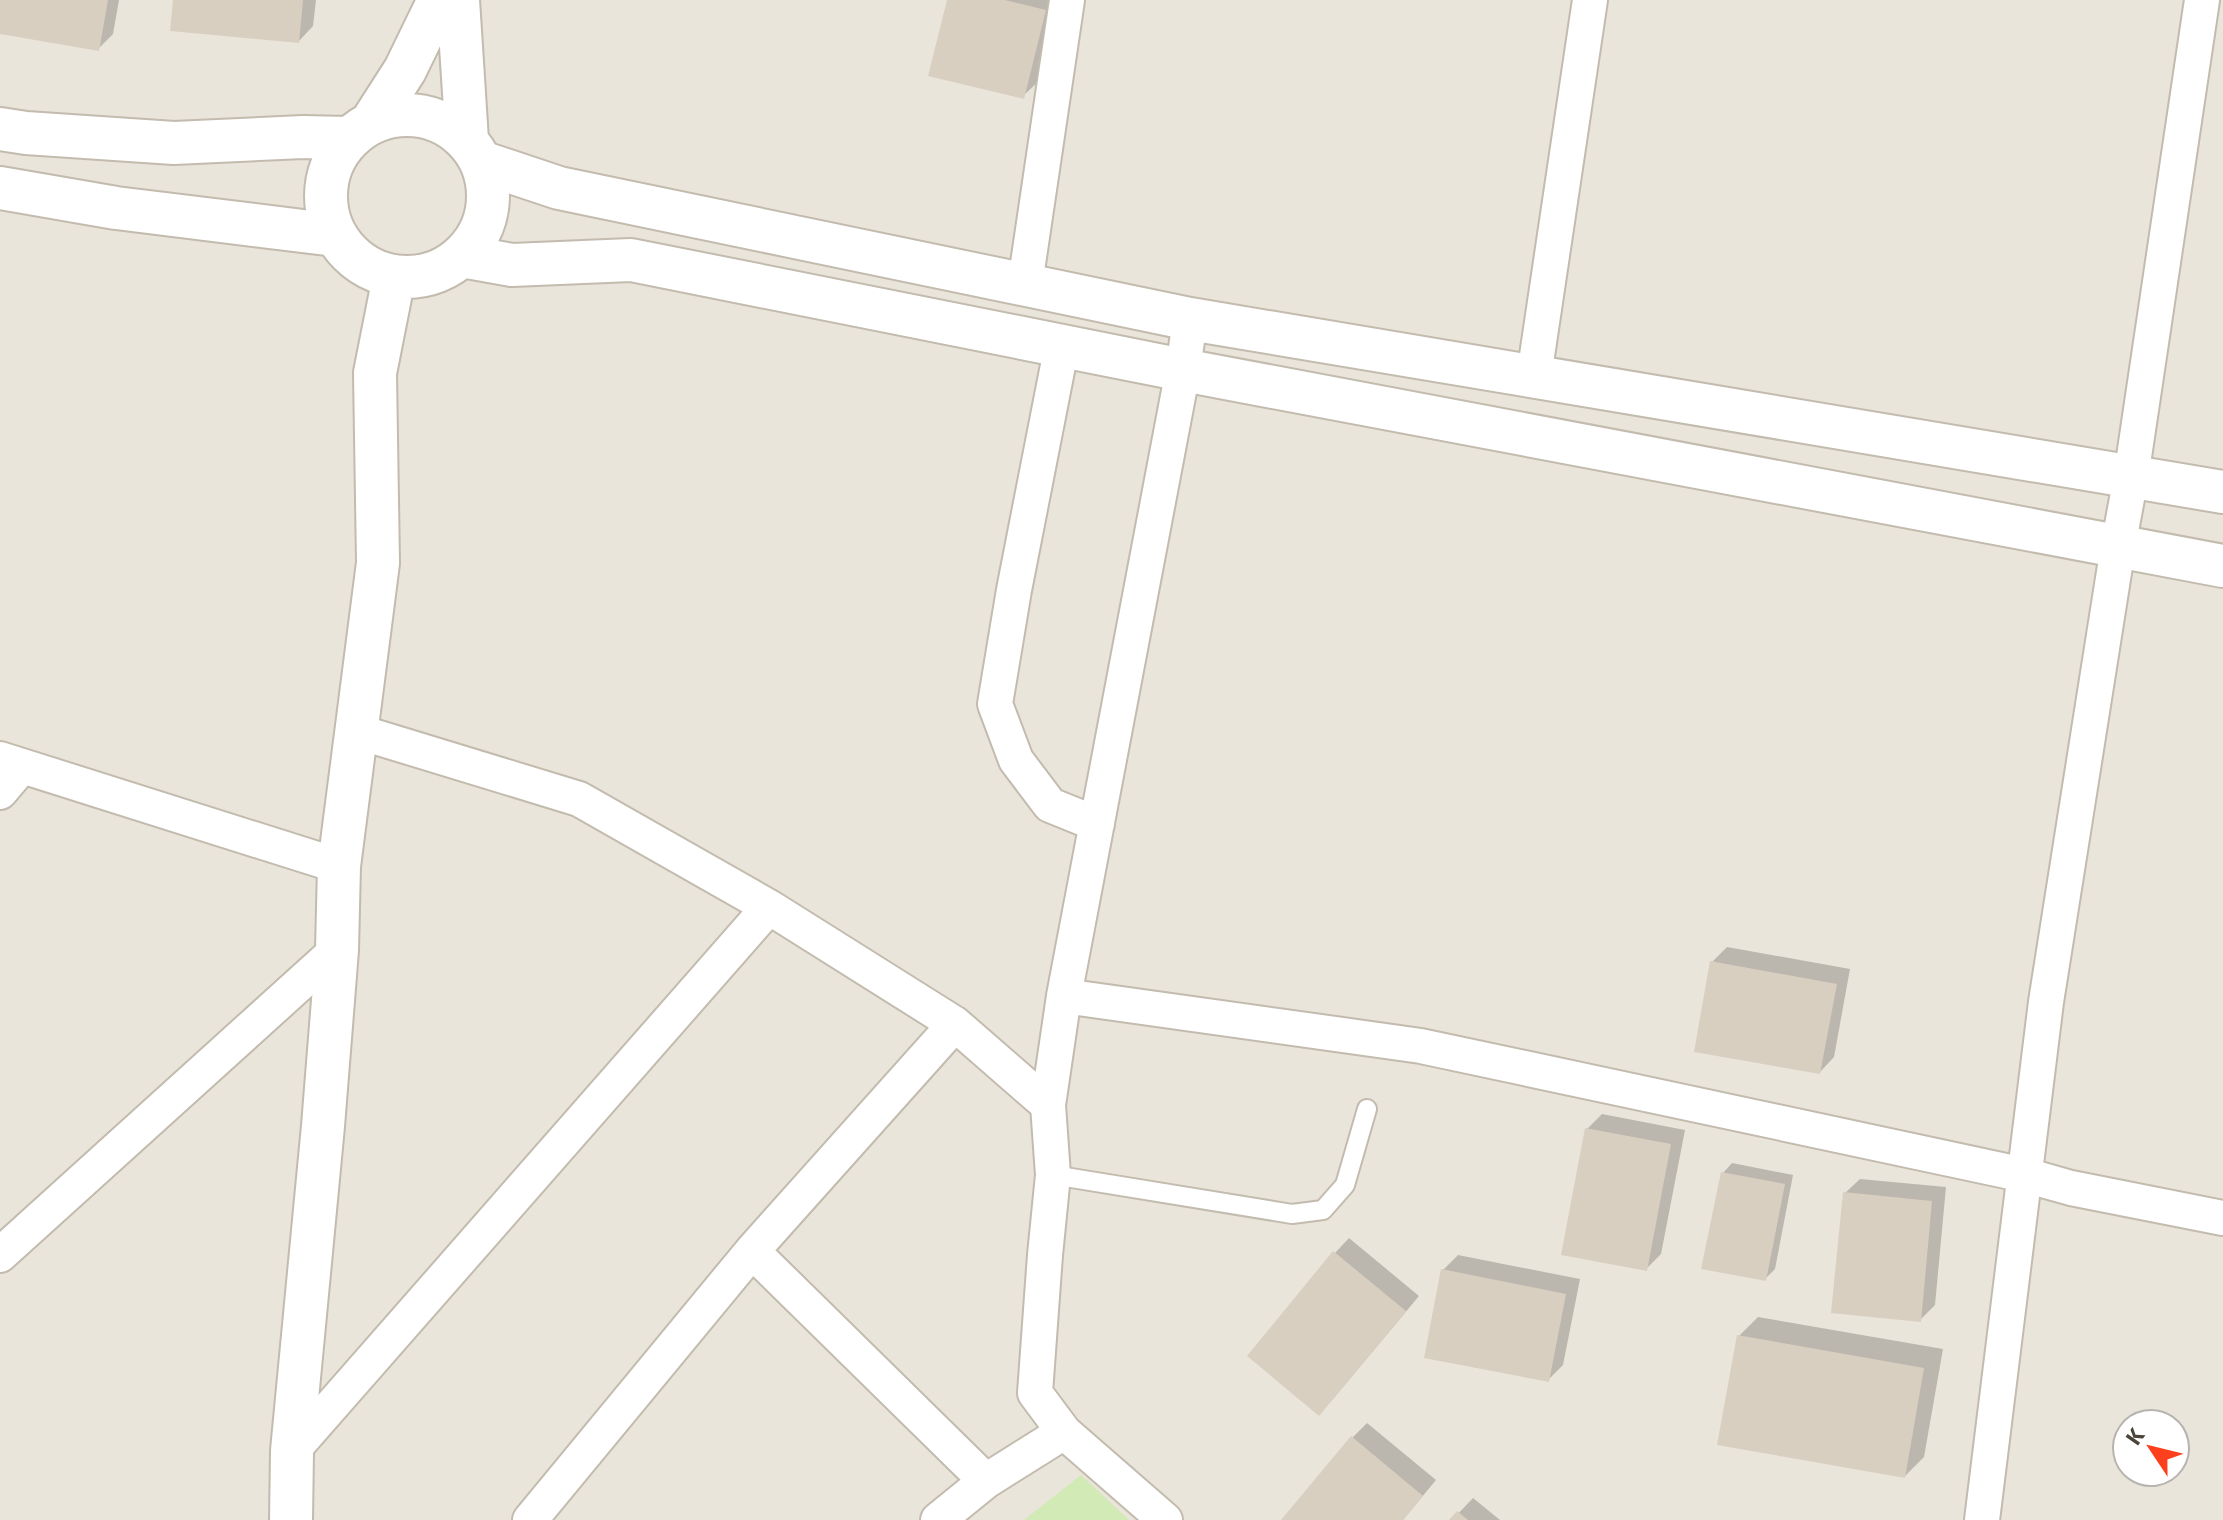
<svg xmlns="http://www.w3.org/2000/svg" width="2223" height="1520" font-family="'Fira Sans',sans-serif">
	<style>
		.residential { fill: #eae5da; fill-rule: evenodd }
		.green { fill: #d2eab5 }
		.shadow { fill: #0003 }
		.building { fill: #d8cfc1 }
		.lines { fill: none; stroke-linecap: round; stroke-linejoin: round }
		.service-casing { stroke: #c2bbae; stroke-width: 22 }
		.minor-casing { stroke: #c2bbae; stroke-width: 38 }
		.tertiary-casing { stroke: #c2bbae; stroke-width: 46 }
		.service { stroke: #fff; stroke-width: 18 }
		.minor { stroke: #fff; stroke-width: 34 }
		.tertiary { stroke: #fff; stroke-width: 42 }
	</style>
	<rect width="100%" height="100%" fill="#f6f3ec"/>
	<path class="residential" d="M0 0H2223V1520H0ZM2127 1424H2175V1472H2127Z"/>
	<path class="green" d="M1081 1475 1129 1520H1024Z"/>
	<path class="shadow" d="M0 0H119L113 34 98 49 0 32Z
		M175 0H316L313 26 299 41Z
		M949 0H1058L1038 82 1023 96Z
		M1727 947 1850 969 1834 1057 1820 1072 1712 962Z
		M1602 1114 1685 1130 1661 1254 1646 1269 1587 1129Z
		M1732 1163 1793 1175 1775 1269 1765 1279 1723 1173Z
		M1860 1179 1946 1187 1935 1305 1920 1320 1845 1193Z
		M1349 1238 1419 1296 1333 1399 1319 1413 1335 1253Z
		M1458 1255 1580 1279 1563 1365 1548 1380 1443 1270Z
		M1758 1317 1943 1349 1924 1457 1905 1476 1739 1336Z
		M1367 1423 1436 1480 1403 1520H1284L1352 1438Z
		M1473 1498 1500 1520H1452Z"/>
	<path class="building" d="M0 0H108L99 51 0 34Z
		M173 0H303L299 43 170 31Z
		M947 0H1005L1046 10 1024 99 928 76Z
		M1710 961 1837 984 1820 1074 1694 1052Z
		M1585 1128 1671 1144 1647 1271 1561 1255Z
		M1721 1172 1785 1184 1766 1281 1701 1269Z
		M1843 1192 1932 1201 1921 1322 1831 1313Z
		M1333 1251 1406 1311 1319 1416 1247 1356Z
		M1441 1269 1566 1294 1549 1382 1424 1358Z
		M1737 1335 1924 1368 1905 1478 1717 1445Z
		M1351 1436 1423 1496 1403 1520H1281Z
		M1457 1511 1468 1520H1449Z"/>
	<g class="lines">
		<defs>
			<path id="service" d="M1053 1175 1292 1214 1323 1210 1345 1185 1367 1109"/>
			<path id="minor" d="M1025 284 1067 0
				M1062 345 1014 590 995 704 1016 760 1050 805 1097 824
				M1534 376 1590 0
				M356 731 579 799 769 907 955 1024 1048 1105
				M0 759 339 866
				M0 792 22 766
				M1064 996 1421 1046 2025 1175 2071 1188 2223 1218
				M752 1251 986 1481
				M0 1255 337 950
				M292 1451 769 907
				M530 1520 752 1251 955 1024
				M938 1520 986 1481 1064 1432
				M1165 1520 1064 1432 1035 1393 1045 1255 1053 1175 1048 1105 1064 996 1183 370 1190 319
				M1982 1520 2046 1002 2118 547 2131 477 2202 0"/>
			<path id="tertiary" d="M458 0 467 140
				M326 196a81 81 0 1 1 162 0a81 81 0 1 1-162 0Z
				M371 123 405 70 439 0
				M0 129 26 133 174 143 303 137 349 138
				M481 162 559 188 1190 319 2223 492
				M0 188 116 208 335 235
				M462 256 512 265 631 260 1183 370 2223 566
				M291 1520 292 1451 323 1126 337 950 339 866 378 563 375 373 394 277"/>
		</defs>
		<use href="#service" class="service-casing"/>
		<use href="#minor" class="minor-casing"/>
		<use href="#tertiary" class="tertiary-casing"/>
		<use href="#service" class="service"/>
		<use href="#minor" class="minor"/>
		<use href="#tertiary" class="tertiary"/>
	</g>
	<g transform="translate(2151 1448) rotate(305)"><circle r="38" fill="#ffffff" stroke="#b7b4b0" stroke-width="2"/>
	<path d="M0-6L14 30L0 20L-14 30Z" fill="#fc3f1d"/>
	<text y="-12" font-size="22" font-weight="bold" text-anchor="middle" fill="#4b4439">K</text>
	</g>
</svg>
